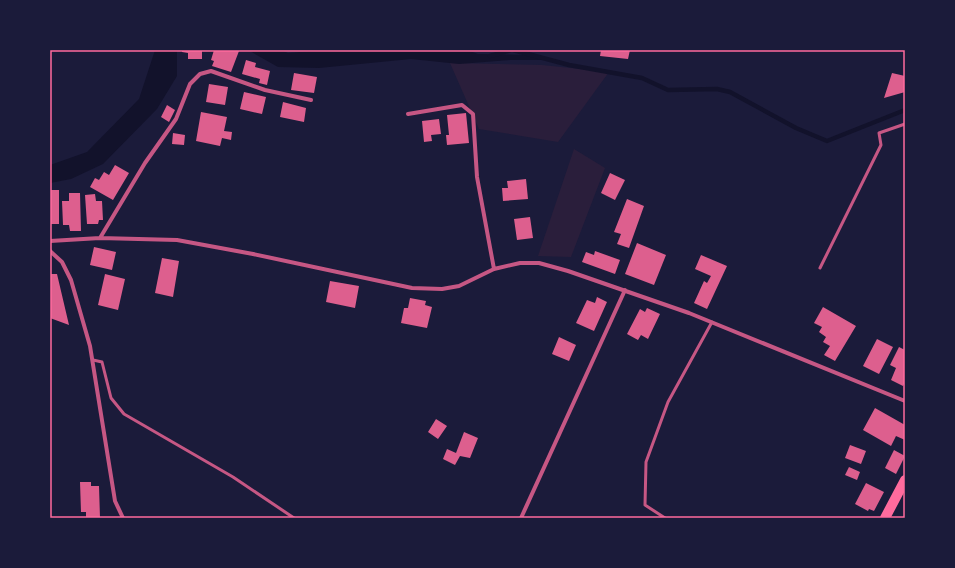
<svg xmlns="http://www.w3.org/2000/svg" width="955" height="568" font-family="Ubuntu,sans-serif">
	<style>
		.green { fill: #2a1e3b }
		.water { fill: #12122b }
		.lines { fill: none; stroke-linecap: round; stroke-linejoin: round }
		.stream { stroke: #12122b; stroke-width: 4.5 }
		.building { fill: #dd5f8e }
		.service { stroke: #c65784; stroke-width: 3 }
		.minor { stroke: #c65784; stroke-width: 4 }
		.primary { stroke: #ff6b9d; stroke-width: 10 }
		.neatline { fill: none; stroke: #ff6b9d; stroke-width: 1.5 }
	</style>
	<rect width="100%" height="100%" fill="#1b1b3a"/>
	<path class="green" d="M450 63 542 65 609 72 558 142 479 129Z
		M574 149 605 168 571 257 538 256Z"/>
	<path class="water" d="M155 50H177V76L157 109 103 164 71 179 50 183V165L87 152 139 99Z
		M248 50H281L288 53 323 50H467L478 54 532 55 549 60H510L459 64 411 59 319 68 278 67Z"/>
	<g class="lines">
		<path class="stream" d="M513 50 569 65 642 78 668 90 717 89 730 92 796 128 827 141 905 110
			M490 56 511 50"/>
	</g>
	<path class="building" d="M182 50H202V59H188V53L182 52Z
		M214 50 239 51 231 72 212 66 214 61 211 60Z
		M601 50H630L628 59 600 56Z
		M246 60 256 63 255 67 270 71 267 85 259 83 260 79 242 74Z
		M294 73 317 77 314 93 291 90Z
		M892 73 905 76V92L884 98Z
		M209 84 228 87 225 105 206 102Z
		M244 92 266 97 262 114 240 109Z
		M283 102 306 108 304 122 280 117Z
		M167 105 175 110 169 122 161 117Z
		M201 112 227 117 224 131 232 132 231 140 222 138 220 146 196 141Z
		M466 113 469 143 447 145 446 135H449L447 115Z
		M439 119 441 134 431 135 432 141 424 142 422 121Z
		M173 133 185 135 184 145 172 144Z
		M115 165 129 173 113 200 90 187 95 178 99 180 104 172 109 175Z
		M610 173 625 180 615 200 601 193Z
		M526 179 528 199 503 201 502 188H508L507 181Z
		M50 190H59V224H50Z
		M69 193H80L81 231H70L69 225H63L62 201H69Z
		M95 194 96 201H102L103 220H99L98 224H87L85 195Z
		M627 199 644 206 629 248 617 244 621 234 614 232Z
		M530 217 533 238 517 240 514 219Z
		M637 243 666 255 654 285 625 274Z
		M94 247 116 252 112 270 90 265Z
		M595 251 620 260 615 274 582 262 586 252 594 255Z
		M701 255 727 266 707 309 694 303 704 281 707 283 711 276 695 269Z
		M162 258 179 261 173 297 155 293Z
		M50 274H57L69 325 50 318Z
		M105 274 125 279 118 310 98 305Z
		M330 281 359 286 355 308 326 302Z
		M597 297 607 302 594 331 576 323 587 300 595 303Z
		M410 298 426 301 425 305 432 307 427 328 401 323 404 308H408Z
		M823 307 856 326 835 361 824 355 830 346 823 342 826 337 819 332 822 327 814 323Z
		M647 308 660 314 648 339 641 335 638 340 627 334 640 309 645 312Z
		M559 337 576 345 569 361 552 354Z
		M877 339 893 347 879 374 863 366Z
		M899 347 905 350V382L903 386 891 380 896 368 890 365Z
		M875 408 905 425V440L896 436 891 446 863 430Z
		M436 419 447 426 438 439 428 432Z
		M464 432 478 438 470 458 460 456 455 465 443 459 447 449 456 453Z
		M850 445 866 451 861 464 845 458Z
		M894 450 905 456 896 474 885 468Z
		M849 467 860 472 857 480 845 475Z
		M80 482H91V486H99L100 518H86V512H81Z
		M866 483 884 492 874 511 869 509 868 511 855 504Z"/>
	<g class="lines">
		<path class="service" d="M820 268 881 145 879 133 905 124
			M93 360 102 362 111 398 124 414 233 477 294 518
			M665 518 645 505 646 462 668 402 712 322"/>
		<path class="minor" d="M408 114 462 105 473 114 477 177 494 269
			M100 238 145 163 176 119 190 84 200 74 211 71 265 90 311 100
			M50 241 100 238 177 240 253 254 412 288 442 289 459 286 494 269 520 263H539L568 271 689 313 905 401
			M50 251 62 262 71 280 90 346 115 501 123 518
			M521 518 625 290"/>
		<path class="primary" d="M885 518 905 480"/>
	</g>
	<rect width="955" height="568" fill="none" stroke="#1b1b3a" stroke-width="102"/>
	<rect x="51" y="51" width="853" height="466" class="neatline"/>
</svg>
